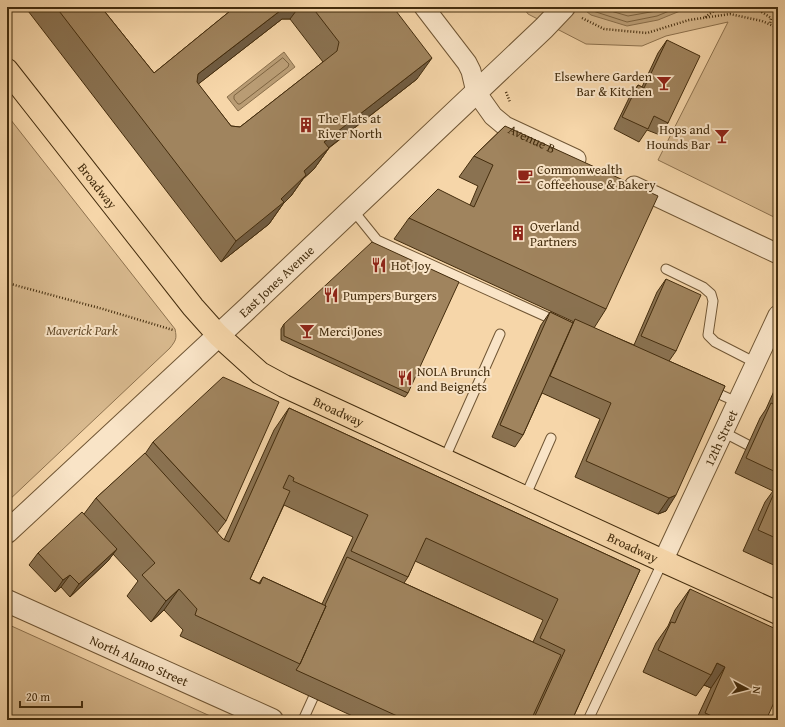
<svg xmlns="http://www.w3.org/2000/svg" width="785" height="727" font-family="'Gentium Book Plus',serif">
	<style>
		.green { fill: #d8b98e; stroke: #8e724e }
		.water { fill: #b99c74; stroke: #8a6f4b }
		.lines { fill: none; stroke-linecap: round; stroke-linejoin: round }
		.shore { stroke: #7e6440; stroke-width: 1 }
		.service-casing { stroke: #705634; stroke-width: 11 }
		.minor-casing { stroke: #705634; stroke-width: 21 }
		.tertiary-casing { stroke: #705634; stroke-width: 24 }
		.primary-casing { stroke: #432c0d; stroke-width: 24 }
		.path { stroke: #432c0d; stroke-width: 2.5; stroke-dasharray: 1 2; stroke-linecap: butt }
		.service { stroke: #f9e4c7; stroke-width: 9 }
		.minor { stroke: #f9e4c7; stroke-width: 19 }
		.tertiary { stroke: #f9e4c7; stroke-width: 22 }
		.primary { stroke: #f6d6a9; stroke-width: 22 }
		.wall { fill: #8a7251; stroke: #432c0d; fill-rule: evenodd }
		.shaded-wall { fill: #705c42; stroke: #432c0d }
		.building { fill: #a0845e; stroke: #432c0d }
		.labels { text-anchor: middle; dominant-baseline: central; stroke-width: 4; stroke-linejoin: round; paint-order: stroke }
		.poi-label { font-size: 13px; fill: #432c0d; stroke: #f9e4c7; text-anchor: start }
		.street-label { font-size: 13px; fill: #432c0d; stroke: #f9e4c7 }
		.park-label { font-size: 13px; font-style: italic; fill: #614827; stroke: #f9e4c7 }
	</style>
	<rect width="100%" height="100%" fill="#f6d6a9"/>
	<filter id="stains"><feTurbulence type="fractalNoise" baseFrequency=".005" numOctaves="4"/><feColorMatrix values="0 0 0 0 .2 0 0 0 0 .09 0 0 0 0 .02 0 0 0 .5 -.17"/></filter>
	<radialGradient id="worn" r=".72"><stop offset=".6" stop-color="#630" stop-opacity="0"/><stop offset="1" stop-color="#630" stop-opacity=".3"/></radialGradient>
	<path class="green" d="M523 7H778V219L658 160 728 22 666 36 642 46 586 44 528 14Z
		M7 115 175 329C177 339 176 340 170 348L7 502Z
		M7 624 219 720H7Z"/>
	<path class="water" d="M581 7H695L685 9 658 20 627 26 591 15Z
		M284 52 295 67 238 111 227 97Z"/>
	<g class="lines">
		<path class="shore" d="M588 7 593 11 627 22 657 16 679 7
			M597 7 628 16 656 11 666 7
			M283 58 289 64 288 67 240 104H238L234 99V96Z"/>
		<defs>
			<path id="service" d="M352 209 377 240 558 322
				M666 269 703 287 711 294 713 301 708 335 715 342 756 363
				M710 390 737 402
				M723 432 748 445
				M444 460 500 334
				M525 497 551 438
				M303 720 313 698
				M588 720 663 561"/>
			<g id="minor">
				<path id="s1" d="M424 7 467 63 471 71 476 92 493 116 505 126 576 159"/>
				<path d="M634 186 778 254"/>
				<path id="s2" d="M663 561 778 315"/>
			</g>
			<g id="tertiary">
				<path id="s3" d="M7 532 249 307 544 28 564 7"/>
				<path id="s4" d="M7 601 272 720"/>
			</g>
			<g id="primary">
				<path id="s5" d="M7 70 193 307 218 335 260 373 284 386 334 409 663 561 778 613"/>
			</g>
		</defs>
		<use href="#service" class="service-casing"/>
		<use href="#minor" class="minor-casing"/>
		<use href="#tertiary" class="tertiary-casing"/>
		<use href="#primary" class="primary-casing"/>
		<path class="path" d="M754 7 771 18 770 24
			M705 17 720 7
			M582 18 604 29 647 33 689 20 730 14 762 21 778 28
			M506 92 510 102
			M7 283 103 309 173 330
			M7 412C10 417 8 423 7 429"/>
		<use href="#service" class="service"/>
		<use href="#minor" class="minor"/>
		<use href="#tertiary" class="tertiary"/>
		<use href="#primary" class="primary"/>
	</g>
	<path class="wall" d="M25 7H101L154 73 235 7H393L417 79 329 148 314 169 303 179 291 196 283 204 269 224 221 262ZM282 19H290L323 62 240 127 231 126 198 84Z
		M667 40 668 123 660 135 647 130 639 142 614 129 629 98 638 85 642 87 658 53Z
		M505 126 606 309 594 328 634 345 657 292 666 279 676 351 669 361 725 386 666 511 658 514 575 477 600 419 542 393 523 435 515 447 492 437 541 325 550 312 573 323 574 322 394 239 409 218 470 205 478 186 459 177 474 156Z
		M284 324 408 393 405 397 281 340V329Z
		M778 382V567L743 551 765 502 773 491 735 473 760 418 766 409Z
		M289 408 640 570 572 720H361L180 636 183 630 164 610 151 622 127 596 138 581 113 554 108 561 70 597 61 587 55 592 29 565 38 553 84 514 96 498 145 454 153 442 226 521 217 533 224 540 274 430ZM284 505 353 537 322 604 263 577 259 583 250 579ZM415 561 543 620 533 642 404 583 408 577Z
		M690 589 766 720H696L711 688 704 685 696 696 643 672 656 643 668 626 675 610Z"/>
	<path class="shaded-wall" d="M285 7H299L290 19H282L183 96 198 74Z
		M432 58 417 79 309 163 324 142Z
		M329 148 314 169 303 179 291 196 283 204 269 224 221 262 236 241 281 199 304 171Z
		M676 495 666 511 658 514 669 498Z
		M117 549 108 561 70 597 79 584Z
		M70 575 61 587 55 592 63 580Z
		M179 589 164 610 151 622 166 601Z
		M717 663 725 667 711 688 704 685 711 675Z"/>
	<path class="building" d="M56 7H101L154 73 235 7H285L198 74 197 82 231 126 240 127 337 51 339 42 312 7H393L432 58 324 142 329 148 304 171 306 175 281 199 284 202 236 241Z
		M667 40 700 56 668 123 654 116 648 129 622 117 638 85 644 88Z
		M505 126 658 196 606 309 409 218 438 189 474 207 493 165 474 156Z
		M372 242 459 282 408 393 284 336V324Z
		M666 279 701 295 676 351 641 336Z
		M550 312 573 323 523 435 500 425Z
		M575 319 725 386 676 495 669 498 586 461 611 403 550 376Z
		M223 377 279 402 226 521 153 442Z
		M771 403 778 406V473L746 458Z
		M289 408 640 570 572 720H533L565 650 540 638 558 599 426 538 408 577 351 551 368 515 293 481 294 478 289 475 283 488 290 491 250 579 260 584 263 577 326 606 300 664 195 615 197 609 179 589 166 601 142 575 155 563 96 498 145 453 223 539 229 542Z
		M778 484V539L758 530Z
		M82 512 117 549 79 584 70 575 63 580 38 553Z
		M347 557 561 655 531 720H406L296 670 300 664 326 606 325 605Z
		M690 589 778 630V694L766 720H721L705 713 725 667 717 663 711 675 658 650 671 622 675 623Z"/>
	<defs>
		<symbol id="bar-bare" viewBox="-9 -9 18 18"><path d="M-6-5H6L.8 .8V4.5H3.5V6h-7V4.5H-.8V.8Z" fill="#8f2418" stroke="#f9e4c7" stroke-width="2.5" paint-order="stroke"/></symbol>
		<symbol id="building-bare" viewBox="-9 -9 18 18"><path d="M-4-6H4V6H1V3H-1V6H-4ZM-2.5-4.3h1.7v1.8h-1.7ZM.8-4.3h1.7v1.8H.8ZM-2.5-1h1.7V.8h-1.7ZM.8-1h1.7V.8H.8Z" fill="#8f2418" stroke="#f9e4c7" stroke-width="2.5" paint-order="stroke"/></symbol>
		<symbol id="cafe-bare" viewBox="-9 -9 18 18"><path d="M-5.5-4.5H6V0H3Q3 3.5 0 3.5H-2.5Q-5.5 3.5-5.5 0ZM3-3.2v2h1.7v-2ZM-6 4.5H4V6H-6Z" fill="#8f2418" stroke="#f9e4c7" stroke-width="2.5" paint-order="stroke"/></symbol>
		<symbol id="restaurant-bare" viewBox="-9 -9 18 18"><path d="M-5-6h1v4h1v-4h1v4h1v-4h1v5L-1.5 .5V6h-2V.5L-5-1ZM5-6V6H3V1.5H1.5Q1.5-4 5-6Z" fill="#8f2418" stroke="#f9e4c7" stroke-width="2.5" paint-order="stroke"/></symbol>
	</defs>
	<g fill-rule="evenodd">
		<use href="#bar-bare" x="653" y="72" width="22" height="22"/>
		<use href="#building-bare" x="295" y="114" width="22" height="22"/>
		<use href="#bar-bare" x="711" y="125" width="22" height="22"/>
		<use href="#cafe-bare" x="514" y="165" width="22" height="22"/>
		<use href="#building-bare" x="507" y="222" width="22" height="22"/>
		<use href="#restaurant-bare" x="368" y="254" width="22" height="22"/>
		<use href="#restaurant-bare" x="320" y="284" width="22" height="22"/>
		<use href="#bar-bare" x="296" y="320" width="22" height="22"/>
		<use href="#restaurant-bare" x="394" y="367" width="22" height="22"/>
	</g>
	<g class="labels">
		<g class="poi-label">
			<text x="652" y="76" text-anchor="end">Elsewhere Garden<tspan x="652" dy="15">Bar &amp; Kitchen</tspan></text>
			<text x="318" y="118">The Flats at<tspan x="318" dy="15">River North</tspan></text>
			<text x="710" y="129" text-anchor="end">Hops and<tspan x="710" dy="15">Hounds Bar</tspan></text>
			<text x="537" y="169">Commonwealth<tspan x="537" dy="15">Coffeehouse &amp; Bakery</tspan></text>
			<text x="530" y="226">Overland<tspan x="530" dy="15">Partners</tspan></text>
			<text x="391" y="265">Hot Joy</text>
			<text x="343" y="295">Pumpers Burgers</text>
			<text x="319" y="331">Merci Jones</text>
			<text x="417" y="371">NOLA Brunch<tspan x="417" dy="15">and Beignets</tspan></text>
		</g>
		<g class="street-label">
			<text stroke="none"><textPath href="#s1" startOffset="176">Avenue B</textPath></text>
			<text stroke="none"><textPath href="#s5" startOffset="147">Broadway</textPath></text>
			<text stroke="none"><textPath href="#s3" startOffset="368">East Jones Avenue</textPath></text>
			<text stroke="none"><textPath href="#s5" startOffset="483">Broadway</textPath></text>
			<text stroke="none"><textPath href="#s2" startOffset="136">12th Street</textPath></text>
			<text stroke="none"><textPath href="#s5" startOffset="807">Broadway</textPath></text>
			<text stroke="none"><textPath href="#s4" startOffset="145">North Alamo Street</textPath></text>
		</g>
		<g class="park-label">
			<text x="82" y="330">Maverick Park</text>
		</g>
	</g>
	<rect width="785" height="727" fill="none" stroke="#f6d6a9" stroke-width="24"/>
	<rect x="8" y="8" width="769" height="711" fill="none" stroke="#432c0d" stroke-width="2"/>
	<rect x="12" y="12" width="761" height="703" fill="none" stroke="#432c0d"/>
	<g transform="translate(747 689) rotate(97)" stroke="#f9e4c7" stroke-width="3" paint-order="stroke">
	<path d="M0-3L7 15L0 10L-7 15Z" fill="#432c0d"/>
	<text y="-6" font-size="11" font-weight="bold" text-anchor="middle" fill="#432c0d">N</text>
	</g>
	<path d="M20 701v6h62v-6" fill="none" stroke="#432c0d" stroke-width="2"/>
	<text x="26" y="701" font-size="12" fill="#432c0d" stroke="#f9e4c7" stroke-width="3" paint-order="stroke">20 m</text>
	<rect width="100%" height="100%" filter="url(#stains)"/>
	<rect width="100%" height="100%" fill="url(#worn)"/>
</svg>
